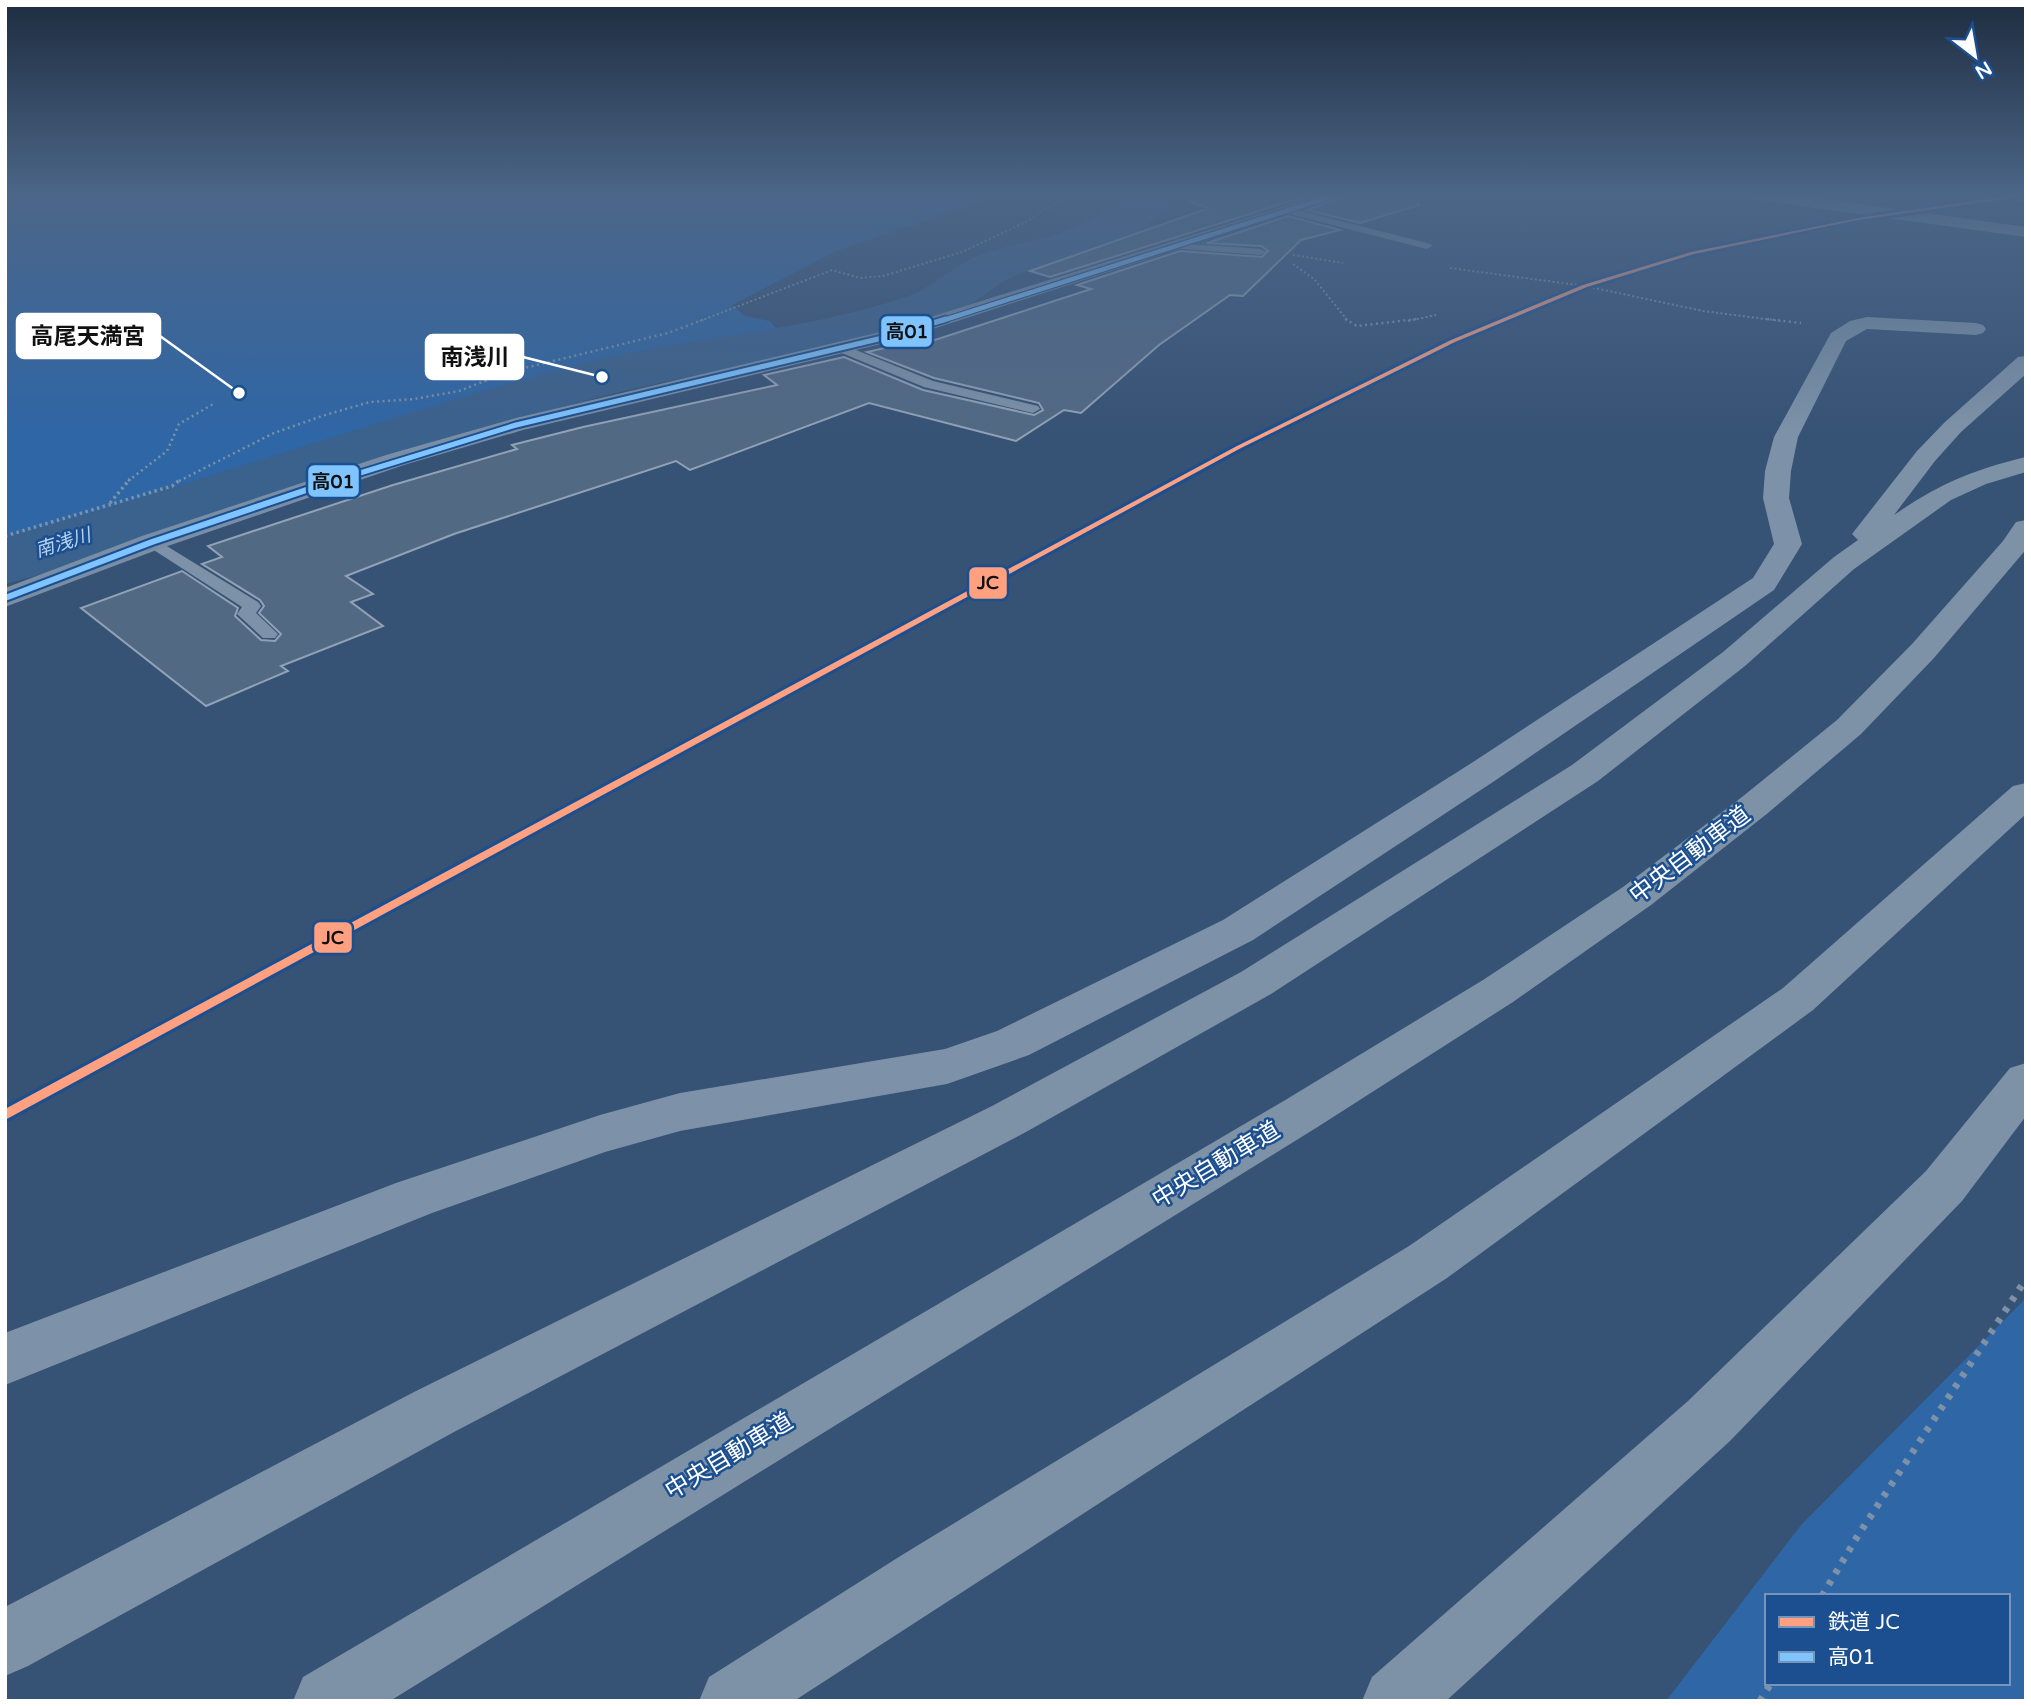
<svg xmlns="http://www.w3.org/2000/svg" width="2031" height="1706" font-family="'Varela Round','Noto Sans JP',sans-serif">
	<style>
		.green { fill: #2f66a5; fill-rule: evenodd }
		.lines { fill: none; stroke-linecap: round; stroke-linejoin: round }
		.stream { fill: #3b618d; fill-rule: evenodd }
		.river { fill: #3b618d; fill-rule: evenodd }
		.building { fill: #526984; stroke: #92a2b6; stroke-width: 2 }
		.path-far3 { stroke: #7d92a8; stroke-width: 2; stroke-dasharray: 2 2.5; stroke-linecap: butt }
		.path-far2 { stroke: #7d92a8; stroke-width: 2.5; stroke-dasharray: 2 3.5; stroke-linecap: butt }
		.path-far1 { stroke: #7d92a8; stroke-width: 3.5; stroke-dasharray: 2.5 3.5; stroke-linecap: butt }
		.path { stroke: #7d92a8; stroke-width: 7; stroke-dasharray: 5 8; stroke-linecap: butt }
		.service { fill: #7d92a8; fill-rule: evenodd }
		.minor { fill: #7d92a8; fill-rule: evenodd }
		.secondary { fill: #798da4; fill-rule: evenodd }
		.motorway { fill: #7e92a7; fill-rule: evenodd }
		.bus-1-far2-casing { stroke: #1b4f8f; stroke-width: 7 }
		.bus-1-far1-casing { stroke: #1b4f8f; stroke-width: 9 }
		.bus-1-casing { stroke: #1b4f8f; stroke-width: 10 }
		.bus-1-far2 { stroke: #80c4ff; stroke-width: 4.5 }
		.bus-1-far1 { stroke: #80c4ff; stroke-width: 5 }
		.bus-1 { stroke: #80c4ff; stroke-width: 6 }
		.rail-1-casing { stroke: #1b4f8f; stroke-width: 6 }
		.rail-1 { fill: #ffa080; fill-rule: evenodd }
		.labels { text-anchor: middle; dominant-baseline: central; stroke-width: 5; stroke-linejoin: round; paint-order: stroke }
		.far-water-label { font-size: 19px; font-style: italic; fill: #b5d3f5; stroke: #1b4f8f }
		.near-street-label { font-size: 24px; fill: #fff; stroke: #1b4f8f }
		.leader { fill: none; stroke: #fff; stroke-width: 2.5 }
		.callout-dot { fill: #fff; stroke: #1b4f8f; stroke-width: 2.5 }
		.callout { fill: #fff; stroke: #fff; stroke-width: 2.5 }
		.callout-label { font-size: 23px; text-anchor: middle; font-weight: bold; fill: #111 }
		.line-badge { stroke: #1b4f8f; stroke-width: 2.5 }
		.pale-badge-label { font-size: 19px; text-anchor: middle; font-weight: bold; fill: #111 }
	</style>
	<rect width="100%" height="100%" fill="#365274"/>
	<path class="green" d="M5 194H1003L836 251 732 305 745 316 770 321 782 335 655 359 5 571Z
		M2026 1298V1701H1666L1801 1525ZM1767 1596H2008V1683H1767Z"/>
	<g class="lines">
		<path class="stream" d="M1111 224 1180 237 1184 239 1180 241 1108 228Z
			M1197 240 1243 247 1247 249 1243 251 1194 244Z"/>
		<path class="river" d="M1131 194H1175C1165 220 1110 249 1084 256 1061 263 1034 267 1012 277 987 289 970 310 944 319 825 361 698 368 578 403 385 457 199 536 5 584V537C198 484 387 415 580 364 688 337 801 332 906 297 934 287 952 266 978 256 1002 246 1028 243 1053 236 1080 227 1107 210 1131 194Z"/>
	</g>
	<path class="building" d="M1192 194H1313L1050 277 1030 271 1209 208 1190 202Z
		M1350 194H1417L1419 205 1360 223 1307 210Z
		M1288 216 1340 230 1301 240 1243 296 1230 295 1159 345 1081 413 1064 410 1016 441 869 403 690 470 676 461 454 534 346 576 373 594 351 602 383 626 281 666 288 671 206 706 81 608 182 571 238 608 235 616 261 640 275 641 281 634 259 613 264 606 260 600 202 564 222 557 208 546 393 485 517 449 512 445 583 427 777 385 764 375 844 357 923 390 1034 415 1043 410 1039 403 934 378 867 352 929 338 935 340 1091 289 1077 285 1180 251 1262 257 1268 251 1261 246 1207 243Z"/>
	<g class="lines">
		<path class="path-far3" d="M1293 255 1343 263
			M1293 264 1314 279 1348 321
			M1450 268 1585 286 1703 311 1781 321
			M700 321 832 270 860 278 883 276 962 252 1028 221 1045 209 1071 198 1091 194
			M1408 321 1436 315"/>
		<path class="path-far2" d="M1345 319 1357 326 1417 319
			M1767 319 1801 323
			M128 481 167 451 179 424 215 403
			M179 481 274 433 322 416 370 402 414 399 459 391 508 372 668 333 705 319"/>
		<path class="path-far1" d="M110 503 130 479
			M5 536 172 486 181 479"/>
		<path class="path" d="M1822 1596 1857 1537 2026 1279
			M1760 1701 1771 1683"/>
		<path class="service" d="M1285 207 1431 244 1432 246 1427 249 1282 212V208Z
			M1173 243 1261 249 1266 252 1261 255 1169 248V244Z
			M841 344 933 381 1038 406 1040 409 1033 413 924 387 837 351V345Z
			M152 537 258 602 261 606 256 613 278 634 275 638H263L237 614 242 607 146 545 144 542 146 539Z"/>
		<path class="minor" d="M1867 317 1976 323 1983 325 1986 329 1983 333 1976 335 1867 329 1846 341 1798 437 1791 471 1789 498 1802 544 1774 590 1496 780 1253 940 1029 1055 947 1084 680 1131 605 1152 432 1213 5 1385V1333L396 1183 600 1115 680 1093 945 1049 997 1031 1223 920 1470 764 1753 578 1774 544 1763 498 1765 471 1774 437 1831 333 1850 321Z"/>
		<path class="secondary" d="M1323 194H1348L902 339 523 430 404 465 162 548 5 607V588L142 536 386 455 516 418 889 330Z"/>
		<path class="motorway" d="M1743 194H1788L2026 227V237L1750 199Z
			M1991 194H2026V203L1998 199Z
			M2026 356V374L1961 432 1935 461 1894 515C1939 484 1972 470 2026 457V472L1986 484 1951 500 1854 569 1745 666 1598 781 1271 994 1026 1132 454 1432 28 1666 5 1676V1607L414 1392 992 1106 1241 972 1572 765 1723 652 1834 557 1858 540 1852 534 1917 451 1945 422 2018 357Z
			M2026 520V549L2023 553 1934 658 1861 734 1768 813 1651 905 1513 1002 1316 1128 390 1701H293L303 1677 1282 1102 1483 980 1623 887 1742 797 1837 720 1912 644 2003 541 2016 522Z
			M2026 783V814L1813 1010 1447 1278 794 1701H699L709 1677 902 1555 1409 1246 1783 988 2013 786Z
			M2026 1063V1116L1962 1201 1730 1441 1446 1701H1362L1372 1677 1688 1401 1926 1171 2010 1068Z"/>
		<defs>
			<path id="bus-1-far2" d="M941 321 1339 194"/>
			<path id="bus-1-far1" d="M334 481 516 425 895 335 946 319"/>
			<path id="bus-1" d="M5 598 152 542 339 479"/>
		</defs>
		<use href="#bus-1-far2" class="bus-1-far2-casing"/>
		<use href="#bus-1-far1" class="bus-1-far1-casing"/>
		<use href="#bus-1" class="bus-1-casing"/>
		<use href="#bus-1-far2" class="bus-1-far2"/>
		<use href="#bus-1-far1" class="bus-1-far1"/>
		<use href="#bus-1" class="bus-1"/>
		<defs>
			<path id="rail-1" d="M2021 194H2026V196L1858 220 1694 254 1587 287 1455 342 1241 448 5 1120V1109L1237 446 1451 340 1583 285 1691 252 1858 218Z"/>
		</defs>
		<use href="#rail-1" class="rail-1-casing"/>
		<use href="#rail-1" class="rail-1"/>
	</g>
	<linearGradient id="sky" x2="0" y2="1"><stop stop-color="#1e2d40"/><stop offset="0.45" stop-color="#4c6688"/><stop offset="1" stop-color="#4c6688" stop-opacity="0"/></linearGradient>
	<rect width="2031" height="433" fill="url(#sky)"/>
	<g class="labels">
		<g class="far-water-label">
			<text transform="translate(63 543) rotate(-17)">南浅川</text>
		</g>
		<g class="near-street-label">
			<text transform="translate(1690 855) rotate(-37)">中央自動車道</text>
			<text transform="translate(1216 1165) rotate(-31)">中央自動車道</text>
			<text transform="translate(729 1456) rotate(-31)">中央自動車道</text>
		</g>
	</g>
	<path class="leader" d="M239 393L160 336M602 377L523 357"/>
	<g class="callout-dot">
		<circle cx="239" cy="393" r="7"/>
		<circle cx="602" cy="377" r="7"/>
	</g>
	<g class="callout">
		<rect x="17" y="314" width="143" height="44" rx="7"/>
		<rect x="426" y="335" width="97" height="44" rx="7"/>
	</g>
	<g class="callout-label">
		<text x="88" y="344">高尾天満宮</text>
		<text x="475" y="365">南浅川</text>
	</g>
	<g class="line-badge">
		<rect x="880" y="315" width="53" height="33" rx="7" fill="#80c4ff"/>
		<rect x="307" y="464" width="53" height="34" rx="7" fill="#80c4ff"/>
		<rect x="968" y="566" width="40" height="34" rx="7" fill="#ffa080"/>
		<rect x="313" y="921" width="40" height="33" rx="7" fill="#ffa080"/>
	</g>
	<g class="pale-badge-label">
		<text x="907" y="338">高01</text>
		<text x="333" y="488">高01</text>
		<text x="988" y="589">JC</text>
		<text x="333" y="944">JC</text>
	</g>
	<rect width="2031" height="1706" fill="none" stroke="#ffffff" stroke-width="14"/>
	<rect x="1765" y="1594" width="245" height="91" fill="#1b4f8f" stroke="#7695bc" stroke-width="2"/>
	<rect x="1779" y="1617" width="35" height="10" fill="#ffa080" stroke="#7695bc" stroke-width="2"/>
	<text x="1828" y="1629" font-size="21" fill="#ffffff">鉄道 JC</text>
	<rect x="1779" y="1652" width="35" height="10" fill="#80c4ff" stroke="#7695bc" stroke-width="2"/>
	<text x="1828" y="1664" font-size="21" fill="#ffffff">高01</text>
	<g transform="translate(1975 56) rotate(149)" stroke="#1b4f8f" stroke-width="5" paint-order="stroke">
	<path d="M0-5L12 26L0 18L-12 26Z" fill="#ffffff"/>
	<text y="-10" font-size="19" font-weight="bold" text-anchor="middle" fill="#ffffff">N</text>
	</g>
</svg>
